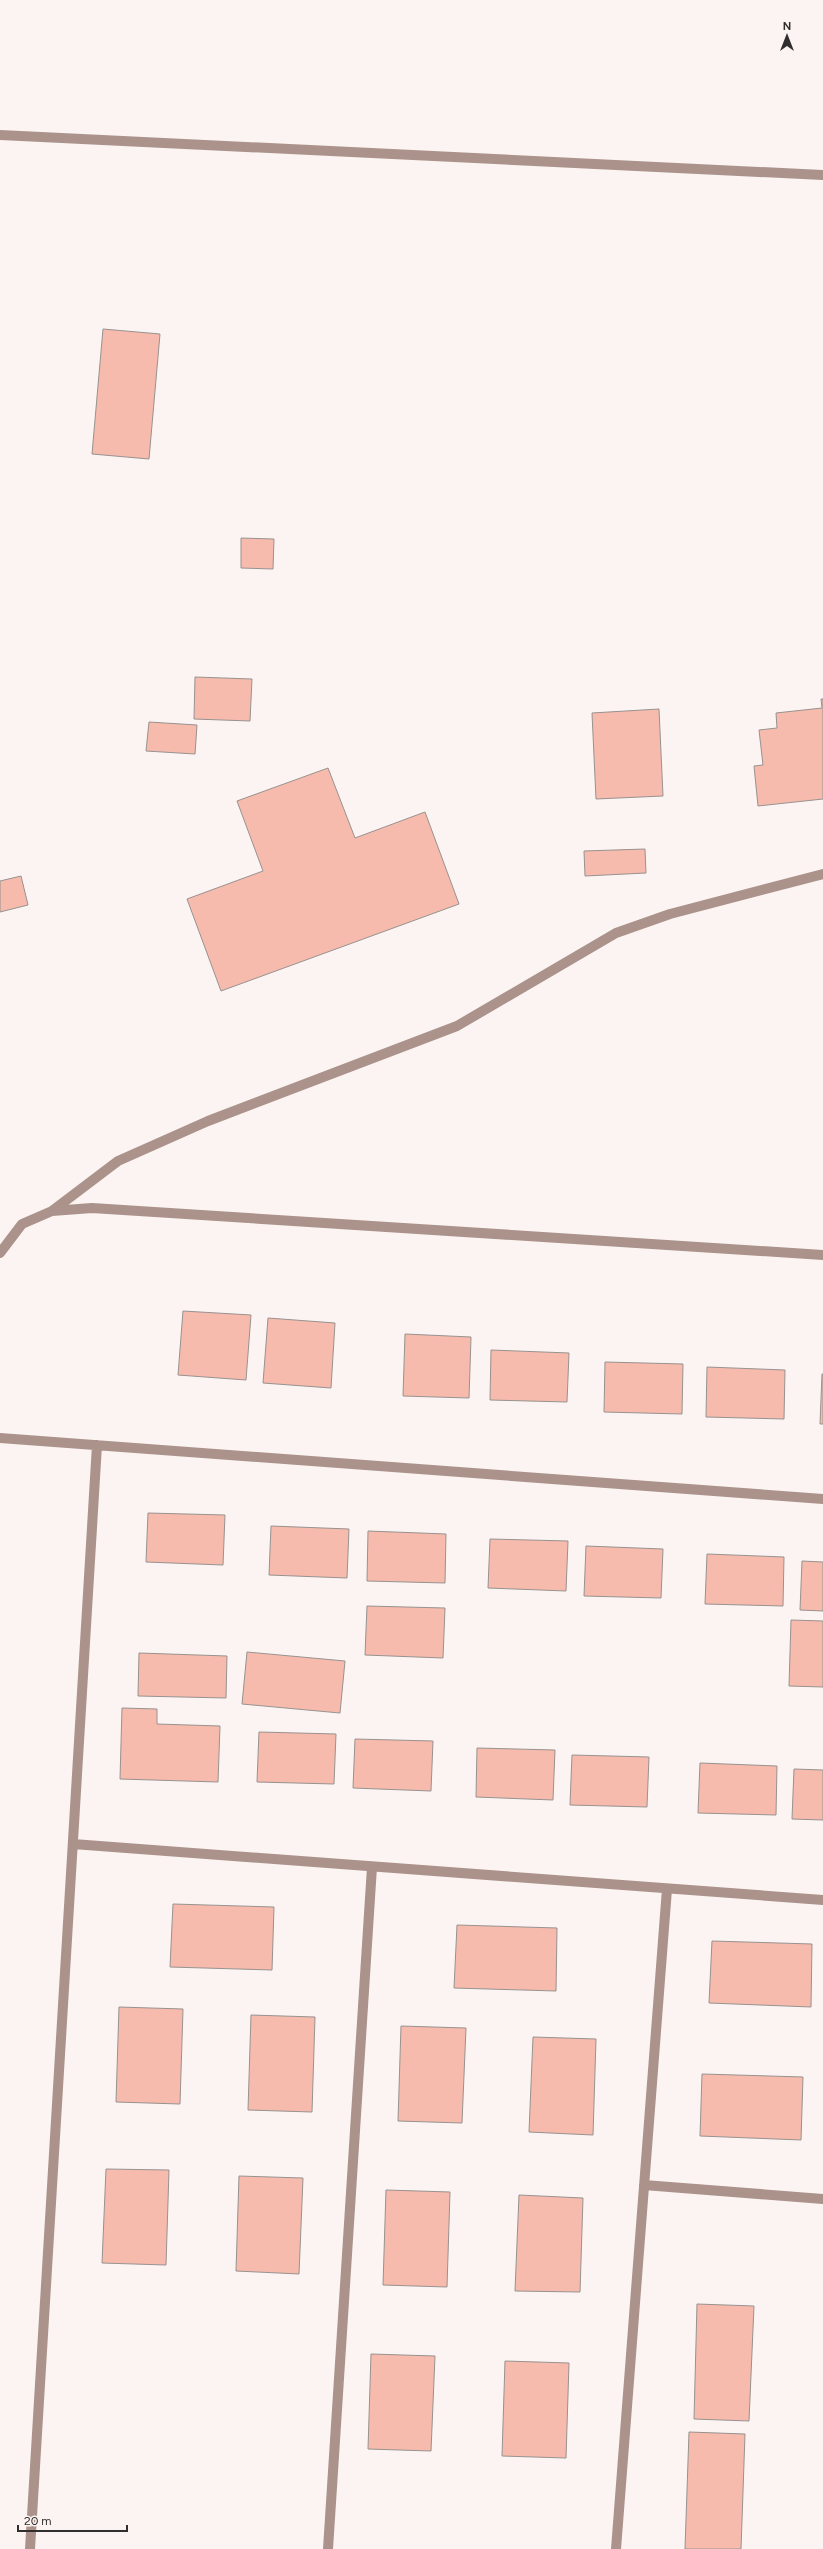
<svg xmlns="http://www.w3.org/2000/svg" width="823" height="2549" font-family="Figtree,sans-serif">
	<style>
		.building { fill: #f6bbac; stroke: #989290 }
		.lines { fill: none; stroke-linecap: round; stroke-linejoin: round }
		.minor { stroke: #ab928b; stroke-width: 10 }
	</style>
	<rect width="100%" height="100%" fill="#fbf4f2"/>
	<path class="building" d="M103 329 160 334 149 459 92 454Z
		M241 538 274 539 273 569 241 568Z
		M195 677 252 679 250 721 194 719Z
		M821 699H823V799L758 806 754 766 763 765 759 730 777 728 776 713 822 708Z
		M659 709 663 796 596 799 592 713Z
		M149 722 197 725 195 754 146 751Z
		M328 768 355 838 425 812 459 904 221 991 187 899 263 871 237 801Z
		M645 849 646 873 585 876 584 851Z
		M21 876 28 905 0 912V881Z
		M183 1311 251 1315 246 1380 178 1375Z
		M268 1318 335 1323 331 1388 263 1383Z
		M405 1334 471 1337 469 1398 403 1396Z
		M491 1350 569 1353 567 1402 490 1400Z
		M605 1362 683 1364 682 1414 604 1412Z
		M707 1367 785 1370 784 1419 706 1417Z
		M822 1374H823V1424H820Z
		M148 1513 225 1515 223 1565 146 1562Z
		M271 1526 349 1529 347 1578 269 1575Z
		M368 1531 446 1534 445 1583 367 1581Z
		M490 1539 568 1541 566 1591 488 1588Z
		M586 1546 663 1549 661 1598 584 1596Z
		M707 1554 784 1557 783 1606 705 1604Z
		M802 1561 823 1562V1611L800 1610Z
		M367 1606 445 1608 443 1658 365 1655Z
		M791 1620 823 1621V1687L789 1686Z
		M247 1652 345 1661 340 1713 242 1704Z
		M139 1653 227 1656 226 1698 138 1696Z
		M122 1708 157 1709V1724L220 1726 218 1782 120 1779Z
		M259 1732 336 1734 334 1784 257 1782Z
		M355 1739 433 1741 431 1791 353 1788Z
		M477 1748 555 1750 553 1800 476 1797Z
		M572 1755 649 1757 647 1807 570 1805Z
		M700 1763 777 1766 776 1815 698 1813Z
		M794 1769 823 1770V1820L792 1819Z
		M173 1904 274 1907 272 1970 170 1967Z
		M457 1925 557 1928 556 1991 454 1988Z
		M712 1941 812 1944 811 2007 709 2003Z
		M119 2007 183 2009 180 2104 116 2102Z
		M251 2015 315 2017 312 2112 248 2110Z
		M401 2026 466 2028 462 2123 398 2121Z
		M533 2037 596 2039 593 2135 529 2132Z
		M702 2074 803 2077 801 2140 700 2136Z
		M106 2169 169 2170 166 2265 102 2263Z
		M239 2176 303 2178 299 2274 236 2271Z
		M386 2190 450 2192 447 2287 383 2285Z
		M519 2195 583 2198 580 2292 515 2291Z
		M697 2304 754 2306 749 2421 694 2419Z
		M371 2354 435 2356 431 2451 368 2449Z
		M505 2361 569 2363 566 2458 502 2456Z
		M689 2432 745 2434 741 2549H685Z"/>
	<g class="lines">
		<path class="minor" d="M0 135 823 175
			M52 1211 118 1161 208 1121 457 1026 616 933 670 914 823 874
			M0 1253 22 1224 52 1211 92 1208 823 1255
			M0 1438 823 1499
			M73 1844 823 1900
			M644 2185 823 2199
			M30 2549 97 1445
			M328 2549 372 1867
			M616 2549 667 1889"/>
	</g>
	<g transform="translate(787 36)" stroke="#fbf4f2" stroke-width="3" paint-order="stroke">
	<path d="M0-3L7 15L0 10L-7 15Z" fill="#312f2e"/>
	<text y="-6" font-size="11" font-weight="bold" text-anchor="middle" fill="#312f2e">N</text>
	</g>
	<path d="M18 2525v6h109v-6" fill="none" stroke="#312f2e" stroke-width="2"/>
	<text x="24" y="2525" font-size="12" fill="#312f2e" stroke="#fbf4f2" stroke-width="3" paint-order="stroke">20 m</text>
</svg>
